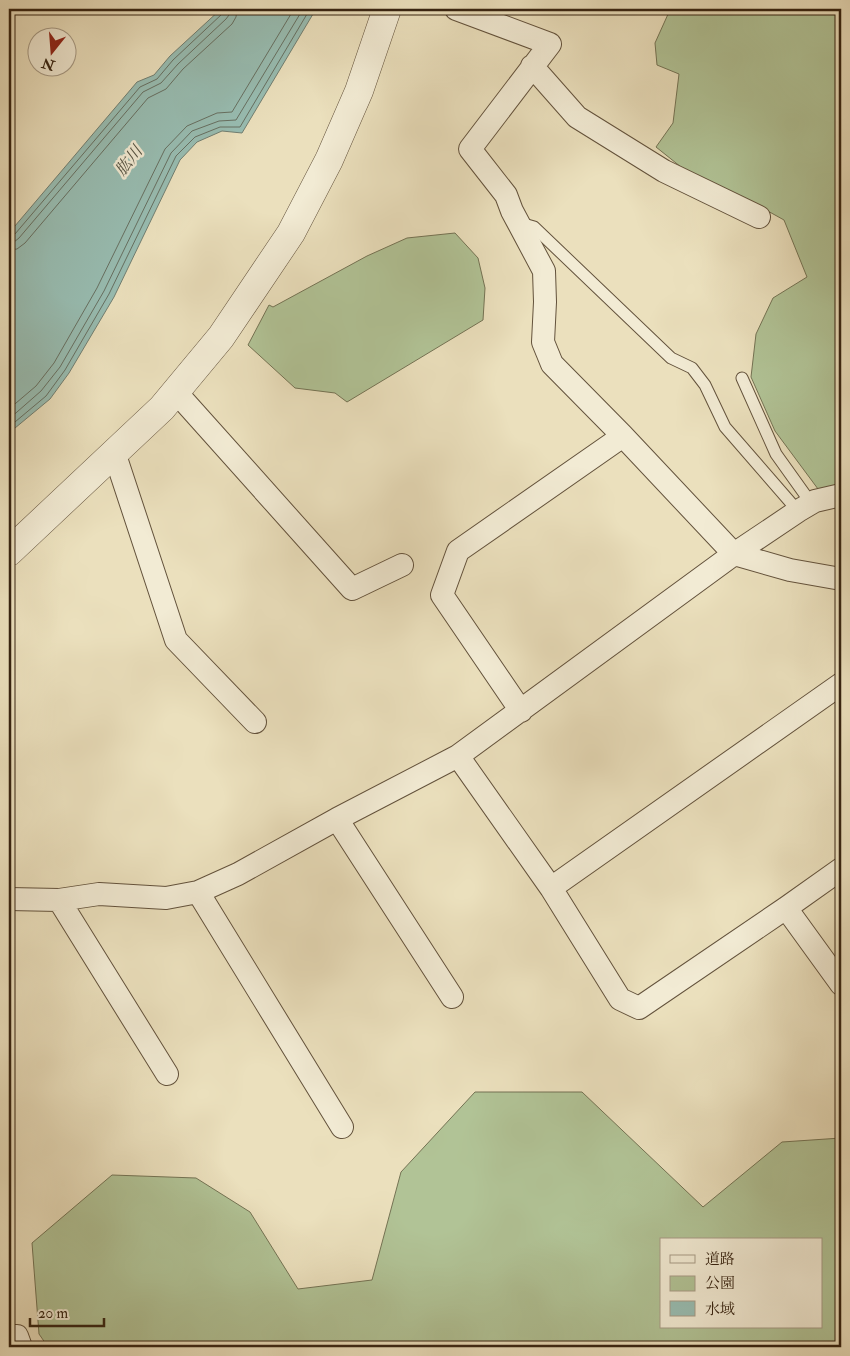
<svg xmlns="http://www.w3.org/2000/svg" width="850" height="1356" font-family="'IM FELL Double Pica','Noto Serif JP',serif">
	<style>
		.green { fill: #b1c396; stroke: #747354; fill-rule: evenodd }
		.water { fill: #98bdb2; stroke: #717f72 }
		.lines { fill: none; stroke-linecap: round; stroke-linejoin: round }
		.shore { stroke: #677062; stroke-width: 1 }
		.service-casing { stroke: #63523c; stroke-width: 13 }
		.minor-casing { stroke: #63523c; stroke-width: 24 }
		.tertiary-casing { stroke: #63523c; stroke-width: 29 }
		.service { stroke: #f2ebd4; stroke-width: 11 }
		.minor { stroke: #f2ebd4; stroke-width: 22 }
		.tertiary { stroke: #f2ebd4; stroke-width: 28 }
		.labels { text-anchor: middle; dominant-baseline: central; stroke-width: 5; stroke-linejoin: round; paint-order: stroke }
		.water-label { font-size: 16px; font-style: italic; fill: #535141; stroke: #f2ebd4 }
	</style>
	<rect width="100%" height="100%" fill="#ebe0bd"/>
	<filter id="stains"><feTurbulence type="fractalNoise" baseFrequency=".004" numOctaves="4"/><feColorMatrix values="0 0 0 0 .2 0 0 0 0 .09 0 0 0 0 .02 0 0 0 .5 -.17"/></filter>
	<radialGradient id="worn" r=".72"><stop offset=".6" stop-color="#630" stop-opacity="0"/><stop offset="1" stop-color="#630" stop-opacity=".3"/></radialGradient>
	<path class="green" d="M676 9H841V495L818 489 775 431 751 377 756 334 773 298 807 277 784 220 748 200 686 171 656 147 673 123 679 74 657 65 655 43 669 12Z
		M455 233 478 258 485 288 483 320 347 402 335 393 295 388 248 345 269 305 273 307 367 256 407 238Z
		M475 1092H582L703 1207 782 1142 841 1138V1347H48L39 1334 32 1243 112 1175 196 1178 250 1212 298 1289 372 1280 401 1172ZM661 1240H821V1327H661Z"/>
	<path class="water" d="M221 9H316L242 133 222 131 197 142 180 160 114 297 69 373 50 399 9 433V233L137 82 154 75 170 56Z"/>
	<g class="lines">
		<path class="shore" d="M9 236 15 234 140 87 157 79 173 60 222 14 224 9
			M9 242H14L19 238 143 92 161 83 178 64 226 19 229 15 230 9
			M9 250 17 249 25 243 148 98 166 89 183 69 232 24 236 17 237 9
			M9 409 36 386 54 363 97 288 165 149 187 126 217 113 232 112 294 9
			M9 419 41 391 60 367 104 291 171 153 192 131 219 121 236 120 303 9
			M9 427 46 396 65 370 109 294 176 156 195 137 220 127H240L310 9"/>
		<defs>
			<path id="service" d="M520 223 534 227 671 358 692 368 705 385 725 427 798 511
				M742 378 776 454 811 503"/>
			<path id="minor" d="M456 9 550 44 470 149 506 195 512 211 544 271 545 302 543 342 552 364 623 436 734 554 790 570 841 579
				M532 66 577 117 664 171 759 217
				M175 391 352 589 402 565
				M114 452 176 640 255 722
				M521 711 442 595 458 551 623 436
				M458 756 551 888 620 999 639 1008 786 908 841 869
				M337 819 452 997
				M551 888 841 684
				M198 892 342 1127
				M9 899 59 900 99 894 166 898 198 892 238 874 337 819 458 756 734 554 798 511 815 501 841 495
				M59 900 167 1074
				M786 908 841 984
				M9 1336H17L21 1347"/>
			<path id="tertiary" d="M9 552 162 408 221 337 291 233 329 160 359 91 387 9"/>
		</defs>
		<use href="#service" class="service-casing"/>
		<use href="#minor" class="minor-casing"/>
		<use href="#tertiary" class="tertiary-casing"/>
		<use href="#service" class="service"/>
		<use href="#minor" class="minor"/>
		<use href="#tertiary" class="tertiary"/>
	</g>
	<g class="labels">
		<g class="water-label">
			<text transform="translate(129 161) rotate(-52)">肱川</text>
		</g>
	</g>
	<rect width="850" height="1356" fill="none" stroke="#ebe0bd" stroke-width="30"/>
	<rect x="10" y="10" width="830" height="1336" fill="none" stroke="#362311" stroke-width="2.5"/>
	<rect x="15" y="15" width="820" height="1326" fill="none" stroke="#362311"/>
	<rect x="660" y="1238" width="162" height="90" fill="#f2ebd4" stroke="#a79b86"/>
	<rect x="670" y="1255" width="25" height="8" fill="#f2ebd4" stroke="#a79b86"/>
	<text x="705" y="1264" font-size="15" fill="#362311">道路</text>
	<rect x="670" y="1276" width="25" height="15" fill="#b1c396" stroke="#a79b86"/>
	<text x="705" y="1288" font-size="15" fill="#362311">公園</text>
	<rect x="670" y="1301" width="25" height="15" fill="#98bdb2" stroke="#a79b86"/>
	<text x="705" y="1314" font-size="15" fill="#362311">水域</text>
	<g transform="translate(52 52) rotate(197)"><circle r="24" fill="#f2ebd4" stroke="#a79b86"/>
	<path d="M0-4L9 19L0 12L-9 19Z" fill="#8f2418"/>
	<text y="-8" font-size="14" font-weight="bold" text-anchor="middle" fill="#362311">N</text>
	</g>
	<path d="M30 1318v8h74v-8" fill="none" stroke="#362311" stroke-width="2.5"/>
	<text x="38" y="1318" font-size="15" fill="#362311" stroke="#f2ebd4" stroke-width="4" paint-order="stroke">20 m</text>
	<rect width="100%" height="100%" filter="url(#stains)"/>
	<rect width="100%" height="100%" fill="url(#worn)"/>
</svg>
